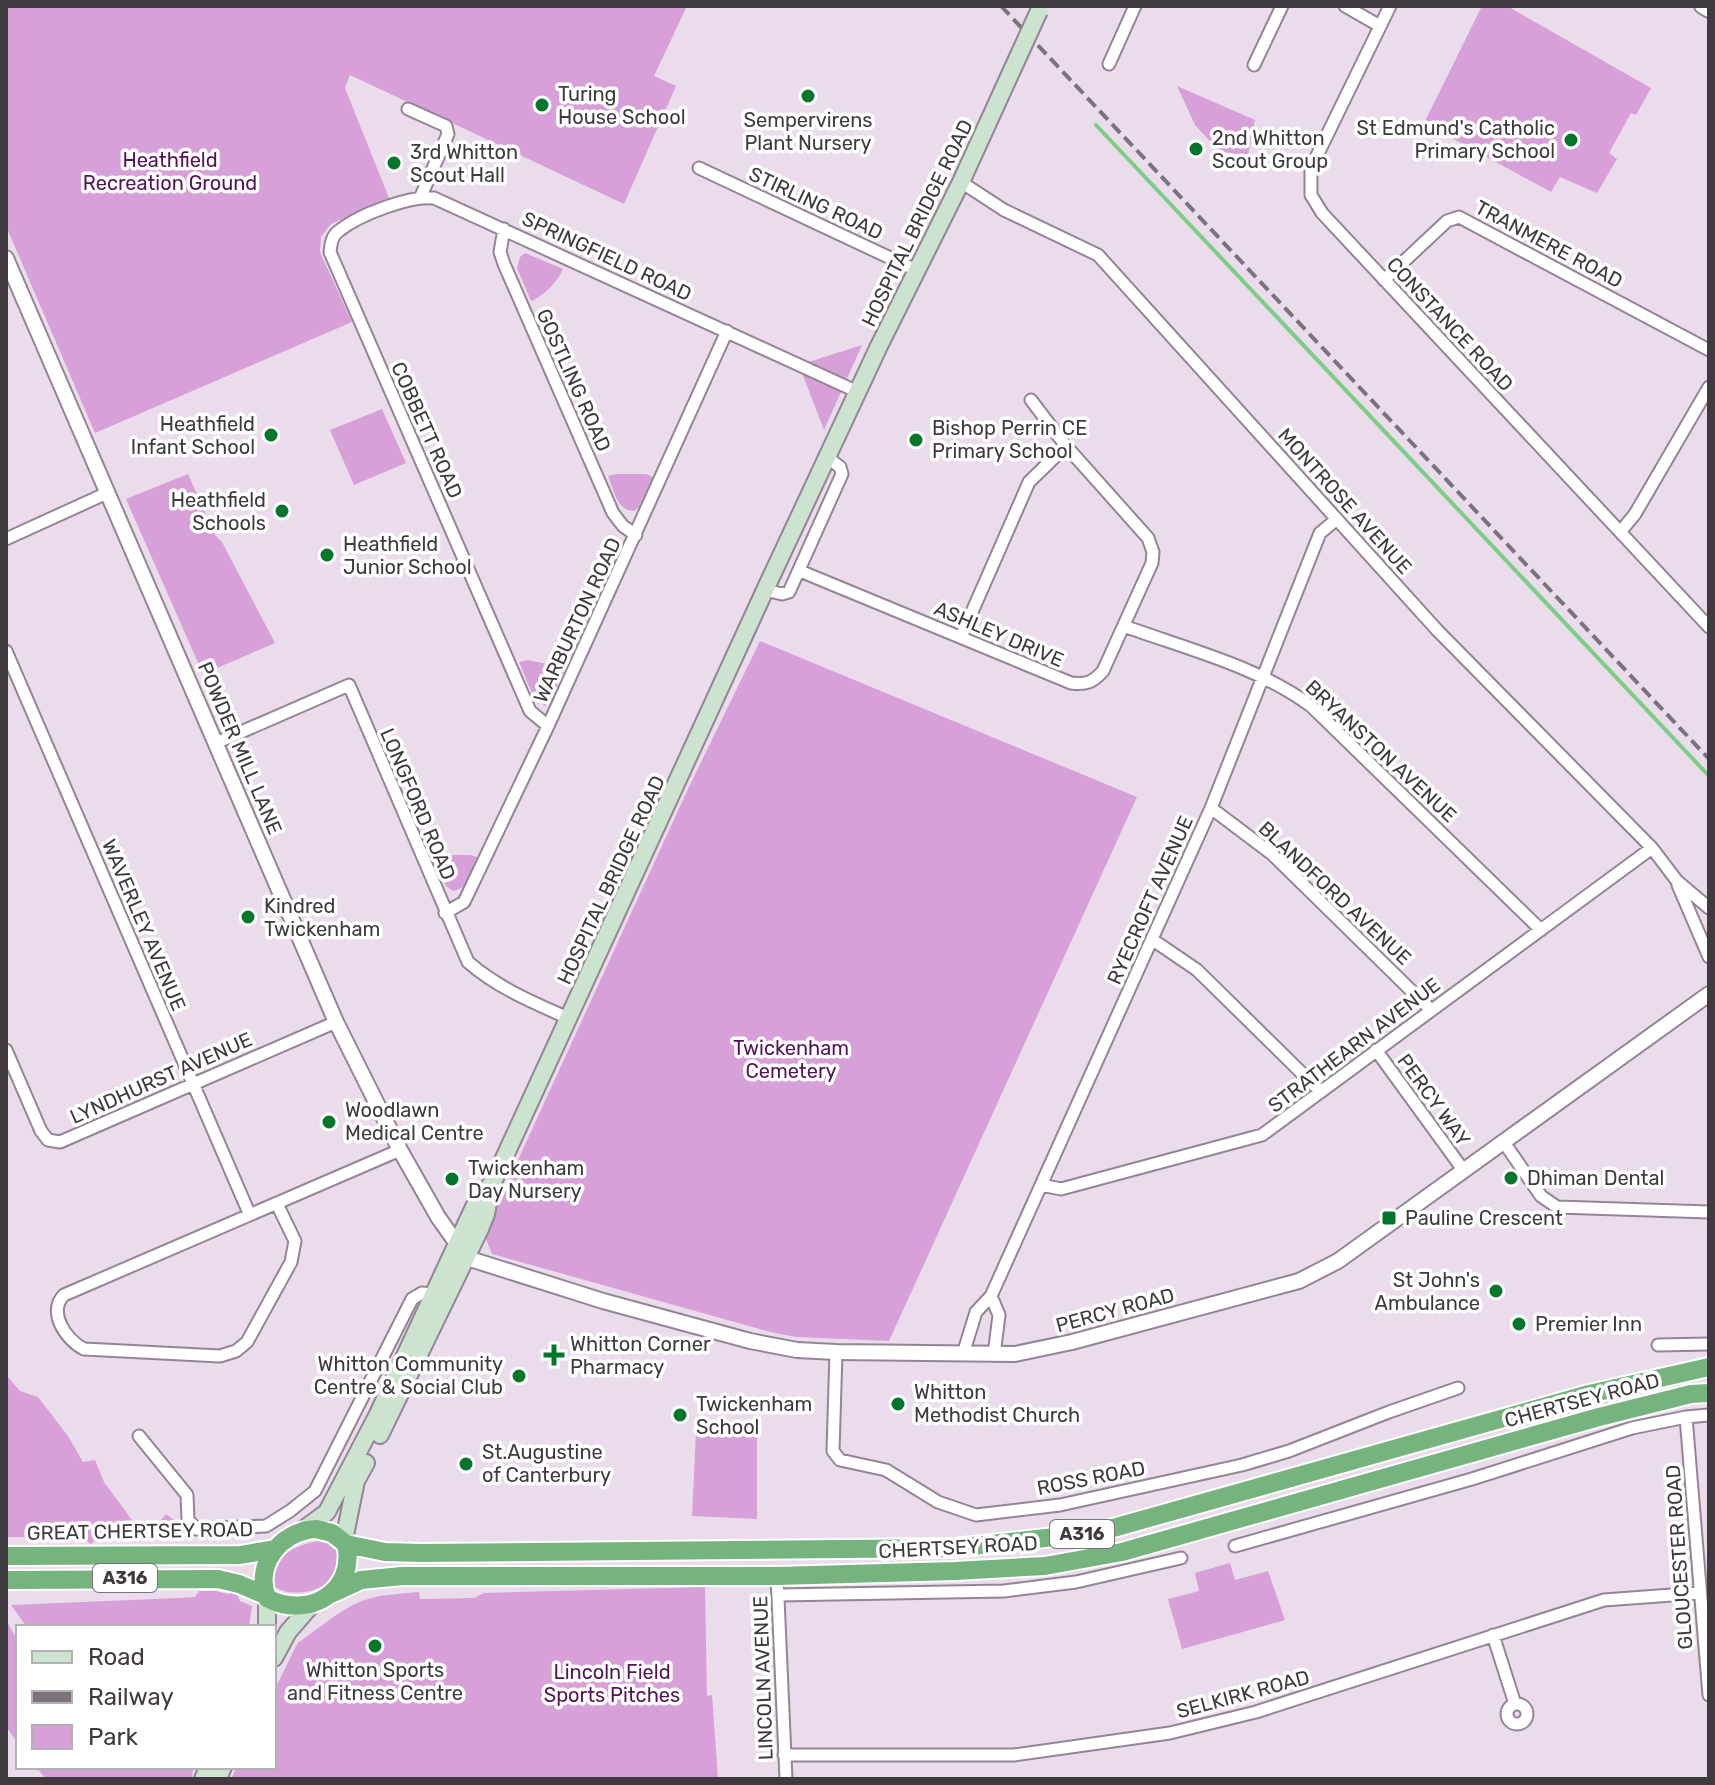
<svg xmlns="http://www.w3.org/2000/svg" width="1715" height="1785" font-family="Rubik,sans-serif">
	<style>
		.green { fill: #d7a0d8 }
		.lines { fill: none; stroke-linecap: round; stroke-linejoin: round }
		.stream { stroke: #7ccd87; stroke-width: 4 }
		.minor-casing { stroke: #938593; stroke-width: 15 }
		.tertiary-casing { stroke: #938593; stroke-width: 18 }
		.secondary-casing { stroke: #938593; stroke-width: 20 }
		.trunk-casing { stroke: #fff; stroke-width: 22 }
		.minor { stroke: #fff; stroke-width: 11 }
		.tertiary { stroke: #fff; stroke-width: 14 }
		.secondary { stroke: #cbe3cf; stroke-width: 16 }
		.trunk { stroke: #76b47f; stroke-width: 18 }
		.rail { stroke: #7b727b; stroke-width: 4; stroke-dasharray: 12 6; stroke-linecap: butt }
		.secondary-bridge-casing { stroke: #938593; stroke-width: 20; stroke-linecap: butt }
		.secondary-bridge { stroke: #cbe3cf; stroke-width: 16 }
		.poi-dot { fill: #02762a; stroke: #fff; stroke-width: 3 }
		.labels { text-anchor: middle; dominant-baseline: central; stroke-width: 7; stroke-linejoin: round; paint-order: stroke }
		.shield { fill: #fff; stroke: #797579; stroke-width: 2 }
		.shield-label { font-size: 18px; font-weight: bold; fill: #403a40 }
		.poi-label { font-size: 20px; fill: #403a40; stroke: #fff; text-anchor: start }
		.park-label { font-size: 20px; fill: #531356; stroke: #fff }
		.street-label { font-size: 20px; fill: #403a40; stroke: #fff }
	</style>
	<rect width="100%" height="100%" fill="#ebdceb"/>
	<path class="green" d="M6 6H687L654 76 676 86 624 204 350 75 345 88 389 198 331 224 321 237 320 252 352 322 95 433 6 226Z
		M1482 6H1507L1651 88 1636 115 1631 113 1609 153 1617 159 1597 193 1560 177 1551 192 1424 123Z
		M1177 86 1255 120 1248 156 1219 151 1195 125Z
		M525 253 563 269C558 281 544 296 531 301L517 268 520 257Z
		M862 345 824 430 799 365Z
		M382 409 406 463 354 485 330 430Z
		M188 474 215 535 222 542 275 643 203 674 126 499Z
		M616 474H646L653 477 639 507 634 511C617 511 614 490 608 476Z
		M760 641 1137 797 889 1341 796 1337 770 1332 492 1254 484 1234 688 789Z
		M528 660 557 666 564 671 551 699 545 706 534 698 519 662Z
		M442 855H471L479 858C473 872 470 888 453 891L446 886 435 859Z
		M6 1375 20 1391 38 1397 68 1436 83 1462 95 1460 104 1482 137 1527 152 1530 166 1514 185 1528 193 1530H235L233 1535 143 1534 146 1539 98 1538 91 1544 79 1538 6 1537Z
		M696 1433 757 1435V1519L692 1516Z
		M318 1541 329 1543 338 1549C351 1607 245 1602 275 1564 286 1550 301 1544 318 1541Z
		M1230 1563 1235 1580 1268 1571 1285 1620 1182 1649 1168 1599 1199 1591 1195 1573Z
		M705 1587 707 1696 712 1695 718 1779H231L237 1767H274V1691L295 1648 298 1643C318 1629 339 1610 362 1601 380 1594 400 1594 419 1592L420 1599 474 1598 484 1593Z
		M235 1590 240 1601 252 1606 249 1627H27L11 1605 178 1598 195 1597 199 1591H216L228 1594Z
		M6 1620 18 1641V1743L6 1727Z
		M36 1767H193L192 1779H46Z"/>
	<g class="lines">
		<path class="stream" d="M1096 125 1709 776"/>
		<defs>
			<path id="minor" d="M1345 6 1380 26
				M1390 6 1311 168V195L1322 213 1709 627
				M1109 64 1135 6
				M1254 65 1282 6
				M408 109 446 126 448 134 421 196
				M699 168 918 271
				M961 182 1004 210 1098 255 1437 630 1652 848 1677 881 1709 908
				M504 229 500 252 504 264 613 513 623 526 636 535
				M1384 280 1447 221 1459 217 1709 350
				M1621 531 1635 514 1709 387
				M6 539 107 493
				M800 571 1071 683C1087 685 1093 682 1103 671L1152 563 1153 552 1148 538 1066 446 1031 400
				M765 590 782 594 789 592 842 474 840 467 828 458
				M1124 626C1187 649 1257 666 1311 706L1541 930
				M961 637 1029 482 1066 446
				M6 651 249 1213
				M548 726 530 711 330 252C331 243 332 235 340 230 359 215 410 195 434 198L858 392
				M216 743 349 685 468 962C498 988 532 1002 568 1018
				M1211 808 1272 854 1431 1010
				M1678 885 1709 957
				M445 913 464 902 548 726 727 331
				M1153 940 1197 970 1321 1092
				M6 1050 41 1131 48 1140 60 1142 336 1022
				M1376 1050 1464 1171
				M1503 1141 1541 1196 1557 1207 1709 1212
				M1041 1185 1061 1189 1262 1135 1652 848
				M277 1204 295 1241 291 1262 247 1342 236 1351 220 1356 84 1349C66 1340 47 1312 64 1295L400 1150
				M991 1296 999 1315 994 1355
				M1658 1345 1709 1344
				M836 1352 833 1451 840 1460 886 1470 938 1502 976 1515 1060 1505 1242 1465 1289 1451 1389 1412 1458 1388
				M963 1354 976 1312 991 1296 1211 808 1320 533 1337 519
				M1686 1417 1709 1695
				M139 1436 187 1495 188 1520 196 1529 266 1526 290 1511 315 1491 412 1299 422 1293 433 1294
				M1235 1546 1472 1479 1632 1428 1686 1417 1709 1415
				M777 1576 786 1779
				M779 1595 1004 1591 1076 1582 1181 1558
				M1493 1635 1515 1704
				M1507 1714a10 10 0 1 1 20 0a10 10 0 1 1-20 0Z
				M784 1755H1014L1170 1733 1256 1712 1604 1600 1699 1593"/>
			<path id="tertiary" d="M1702 6 1709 10
				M6 258 336 1022 400 1150 438 1217 467 1258 603 1301 750 1341 797 1350 836 1352 1015 1354 1072 1342 1299 1281 1338 1261 1709 994"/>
			<path id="secondary" d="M380 1435 480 1229 486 1214 491 1187
				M303 1530 327 1512 378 1414 474 1207 494 1180 765 590 879 346 961 182 1018 57
				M344 1540 356 1481 366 1463
				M267 1598V1627
				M274 1658 288 1632 314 1602
				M203 1779 208 1767
				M218 1779 223 1767"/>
			<path id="trunk" d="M316 1529 332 1533 346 1544C357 1592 307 1620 267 1598 254 1564 281 1531 316 1529Z
				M346 1544 385 1552 421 1553 955 1548 1099 1532 1589 1394 1709 1367
				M6 1556 240 1555 275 1549
				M6 1580 218 1579 239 1584 265 1595
				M333 1593 361 1580 402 1576H777L955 1571 1045 1566 1122 1552 1599 1417 1691 1394 1709 1393"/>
		</defs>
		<use href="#minor" class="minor-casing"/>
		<use href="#tertiary" class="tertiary-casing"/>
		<use href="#secondary" class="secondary-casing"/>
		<use href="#trunk" class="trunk-casing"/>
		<use href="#minor" class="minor"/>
		<use href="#tertiary" class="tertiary"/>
		<use href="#secondary" class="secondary"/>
		<use href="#trunk" class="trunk"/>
		<path class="rail" d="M1001 6 1709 759"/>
		<defs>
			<path id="secondary-bridge" d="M1018 57 1039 11"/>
		</defs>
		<use href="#secondary-bridge" class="secondary-bridge-casing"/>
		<use href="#secondary-bridge" class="secondary-bridge"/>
	</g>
	<g class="poi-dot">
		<circle cx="808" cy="96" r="8"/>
		<circle cx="542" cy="105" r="8"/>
		<circle cx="1571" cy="140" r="8"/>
		<circle cx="1196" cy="149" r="8"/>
		<circle cx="394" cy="163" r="8"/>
		<circle cx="271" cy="435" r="8"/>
		<circle cx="916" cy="440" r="8"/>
		<circle cx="282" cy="511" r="8"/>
		<circle cx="327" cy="555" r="8"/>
		<circle cx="248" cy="917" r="8"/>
		<circle cx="329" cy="1122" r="8"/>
		<circle cx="1511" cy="1178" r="8"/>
		<circle cx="452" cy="1179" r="8"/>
		<rect x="1381" y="1210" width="16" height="16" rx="4"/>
		<circle cx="1496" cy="1291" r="8"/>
		<circle cx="1519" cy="1324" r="8"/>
		<path d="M550 1343h8v8h8v8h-8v8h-8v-8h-8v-8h8z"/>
		<circle cx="519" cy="1376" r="8"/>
		<circle cx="898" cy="1404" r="8"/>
		<circle cx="680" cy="1415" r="8"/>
		<circle cx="466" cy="1464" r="8"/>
		<circle cx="375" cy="1646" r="8"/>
	</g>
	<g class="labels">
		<g class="shield">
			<rect x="1050" y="1520" width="64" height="28" rx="6"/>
			<rect x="93" y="1564" width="64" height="28" rx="6"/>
		</g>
		<g class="shield-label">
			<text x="1082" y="1534">A316</text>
			<text x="125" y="1578">A316</text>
		</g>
		<g class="poi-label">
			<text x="558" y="94">Turing<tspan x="558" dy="23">House School</tspan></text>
			<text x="808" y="120" text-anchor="middle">Sempervirens<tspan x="808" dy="23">Plant Nursery</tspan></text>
			<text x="1555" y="128" text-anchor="end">St Edmund's Catholic<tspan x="1555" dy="23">Primary School</tspan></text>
			<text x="1212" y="138">2nd Whitton<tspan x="1212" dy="23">Scout Group</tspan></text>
			<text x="410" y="152">3rd Whitton<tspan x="410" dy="23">Scout Hall</tspan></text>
			<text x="255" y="424" text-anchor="end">Heathfield<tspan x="255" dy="23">Infant School</tspan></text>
			<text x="932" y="428">Bishop Perrin CE<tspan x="932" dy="23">Primary School</tspan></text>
			<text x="266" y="500" text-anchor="end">Heathfield<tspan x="266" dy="23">Schools</tspan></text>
			<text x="343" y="544">Heathfield<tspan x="343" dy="23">Junior School</tspan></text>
			<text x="264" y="906">Kindred<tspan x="264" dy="23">Twickenham</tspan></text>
			<text x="345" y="1110">Woodlawn<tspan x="345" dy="23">Medical Centre</tspan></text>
			<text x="468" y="1168">Twickenham<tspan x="468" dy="23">Day Nursery</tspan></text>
			<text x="1527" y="1178">Dhiman Dental</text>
			<text x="1405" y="1218">Pauline Crescent</text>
			<text x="1480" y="1280" text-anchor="end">St John's<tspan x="1480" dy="23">Ambulance</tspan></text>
			<text x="1535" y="1324">Premier Inn</text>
			<text x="570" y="1344">Whitton Corner<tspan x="570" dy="23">Pharmacy</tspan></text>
			<text x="503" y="1364" text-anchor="end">Whitton Community<tspan x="503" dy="23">Centre &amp; Social Club</tspan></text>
			<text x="914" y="1392">Whitton<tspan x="914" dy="23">Methodist Church</tspan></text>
			<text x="696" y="1404">Twickenham<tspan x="696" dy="23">School</tspan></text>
			<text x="482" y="1452">St.Augustine<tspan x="482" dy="23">of Canterbury</tspan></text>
			<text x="375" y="1670" text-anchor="middle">Whitton Sports<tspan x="375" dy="23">and Fitness Centre</tspan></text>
		</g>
		<g class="park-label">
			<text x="170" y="160">Heathfield<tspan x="170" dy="23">Recreation Ground</tspan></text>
			<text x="791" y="1048">Twickenham<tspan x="791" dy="23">Cemetery</tspan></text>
			<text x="612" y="1672">Lincoln Field<tspan x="612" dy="23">Sports Pitches</tspan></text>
		</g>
		<g class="street-label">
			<text transform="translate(816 203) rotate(25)">STIRLING ROAD</text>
			<text transform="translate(917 223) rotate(-64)">HOSPITAL BRIDGE ROAD</text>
			<text transform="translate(1549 244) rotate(28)">TRANMERE ROAD</text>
			<text transform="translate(607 256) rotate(25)">SPRINGFIELD ROAD</text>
			<text transform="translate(1450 324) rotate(47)">CONSTANCE ROAD</text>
			<text transform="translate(574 380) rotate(66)">GOSTLING ROAD</text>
			<text transform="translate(427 430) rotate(66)">COBBETT ROAD</text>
			<text transform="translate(1345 501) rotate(48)">MONTROSE AVENUE</text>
			<text transform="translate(577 620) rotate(-65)">WARBURTON ROAD</text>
			<text transform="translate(999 634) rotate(23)">ASHLEY DRIVE</text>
			<text transform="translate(240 748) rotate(67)">POWDER MILL LANE</text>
			<text transform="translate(1381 751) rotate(43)">BRYANSTON AVENUE</text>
			<text transform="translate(418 804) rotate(67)">LONGFORD ROAD</text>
			<text transform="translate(611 880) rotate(-65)">HOSPITAL BRIDGE ROAD</text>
			<text transform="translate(1335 893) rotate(43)">BLANDFORD AVENUE</text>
			<text transform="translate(1150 900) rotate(-66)">RYECROFT AVENUE</text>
			<text transform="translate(144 925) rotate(67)">WAVERLEY AVENUE</text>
			<text transform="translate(1354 1045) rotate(-37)">STRATHEARN AVENUE</text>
			<text transform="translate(161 1078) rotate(-24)">LYNDHURST AVENUE</text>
			<text transform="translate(1434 1100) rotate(54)">PERCY WAY</text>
			<text transform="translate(1115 1310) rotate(-15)">PERCY ROAD</text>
			<text transform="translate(1582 1400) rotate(-15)">CHERTSEY ROAD</text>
			<text transform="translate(1091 1478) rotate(-11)">ROSS ROAD</text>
			<text transform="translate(140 1531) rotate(-1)">GREAT CHERTSEY ROAD</text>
			<text transform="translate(958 1547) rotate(-3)">CHERTSEY ROAD</text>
			<text transform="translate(1679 1557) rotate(-94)">GLOUCESTER ROAD</text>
			<text transform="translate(763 1678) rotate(-92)">LINCOLN AVENUE</text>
			<text transform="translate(1243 1694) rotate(-15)">SELKIRK ROAD</text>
		</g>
	</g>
	<rect width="1715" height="1785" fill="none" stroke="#403a40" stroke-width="16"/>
	<rect x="16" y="1625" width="260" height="144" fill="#ffffff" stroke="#b3b0b3" stroke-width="2"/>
	<rect x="32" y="1651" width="40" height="12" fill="#cbe3cf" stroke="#b3b0b3" stroke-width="2"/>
	<text x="88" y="1665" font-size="24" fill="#403a40">Road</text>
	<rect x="32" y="1691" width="40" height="12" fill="#7b727b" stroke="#b3b0b3" stroke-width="2"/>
	<text x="88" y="1705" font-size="24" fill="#403a40">Railway</text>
	<rect x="32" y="1725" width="40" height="24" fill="#d7a0d8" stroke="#b3b0b3" stroke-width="2"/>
	<text x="88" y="1745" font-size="24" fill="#403a40">Park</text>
</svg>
